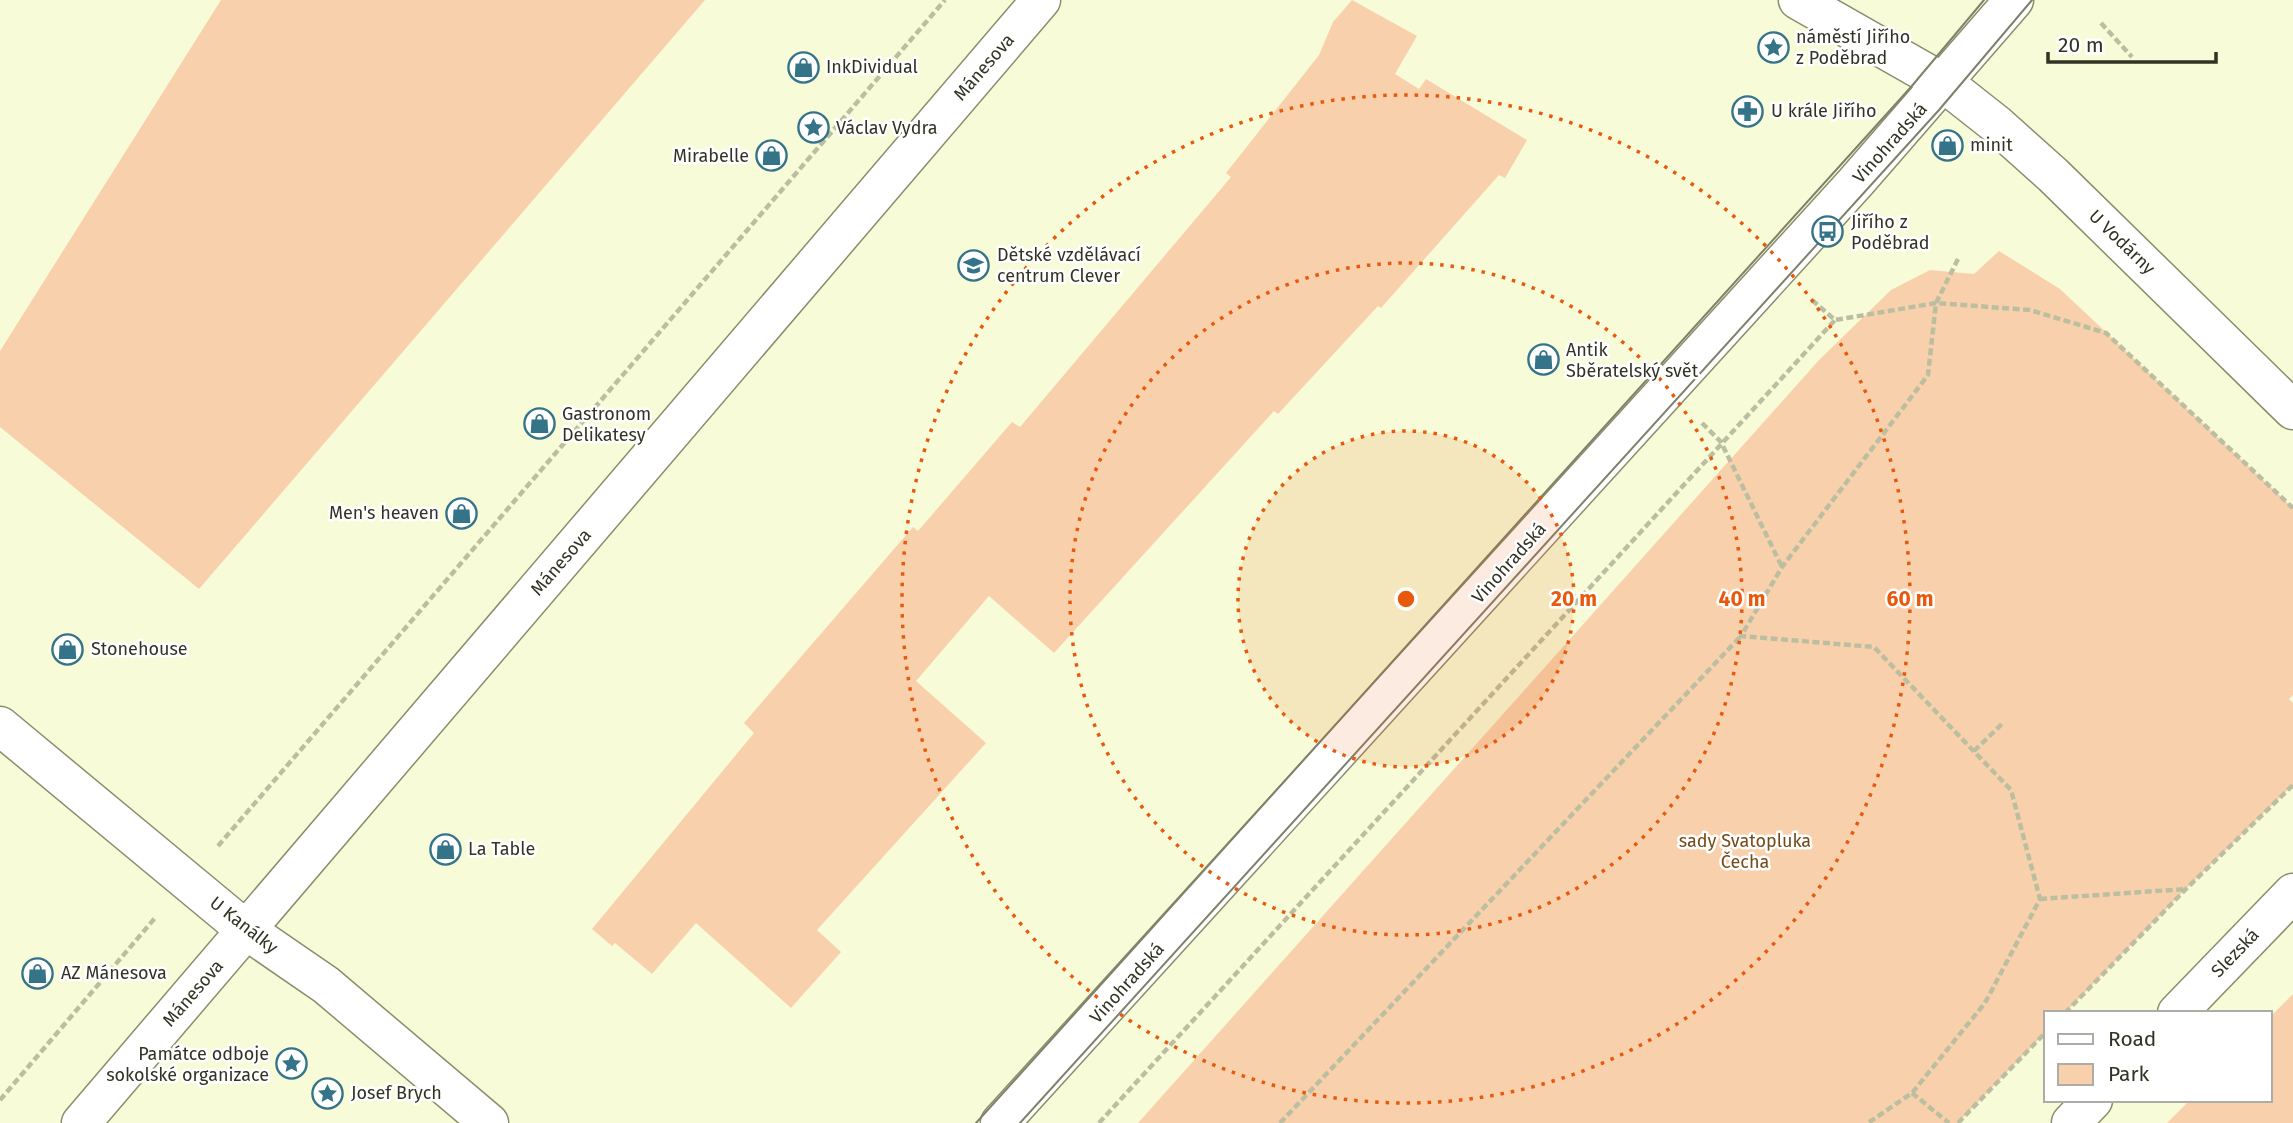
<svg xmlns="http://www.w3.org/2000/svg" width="2293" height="1123" font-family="'Fira Sans',sans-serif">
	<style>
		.green { fill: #f8d1ac }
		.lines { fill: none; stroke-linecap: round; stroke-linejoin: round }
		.street-casing { stroke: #8a8d6c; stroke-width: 41 }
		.secondary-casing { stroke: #8a8d6c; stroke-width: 41 }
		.path { stroke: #bcbea1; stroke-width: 4.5; stroke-dasharray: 7 3.5; stroke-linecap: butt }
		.street { stroke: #fff; stroke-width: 38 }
		.secondary { stroke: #fff; stroke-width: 38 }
		.tram { stroke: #7f816a; stroke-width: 2 }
		.ring { fill: none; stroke: #e8590c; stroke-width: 3.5; stroke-dasharray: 3.5 7 }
		.labels { text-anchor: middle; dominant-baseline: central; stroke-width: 5; stroke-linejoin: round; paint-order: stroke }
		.poi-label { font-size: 18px; fill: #323325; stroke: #fff; text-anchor: start }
		.street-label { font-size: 18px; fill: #323325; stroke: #fff }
		.park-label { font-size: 18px; fill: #744a18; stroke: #fff }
		.centre { fill: #e8590c; stroke: #fff; stroke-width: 3.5 }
		.ring-label { font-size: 21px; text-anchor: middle; font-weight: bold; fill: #e8590c; stroke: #fff; stroke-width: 5; stroke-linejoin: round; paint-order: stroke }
	</style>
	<rect width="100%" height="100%" fill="#f8fbd7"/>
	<path class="green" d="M221 0H705L199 589 0 427V351Z
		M1352 0 1417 36 1395 74 1419 89 1426 79 1527 140 1505 178 1499 175 1381 308 1378 306 1278 414 1274 411 1054 653 989 596 916 681 986 743 817 930 841 952 791 1008 696 923 652 974 615 943 612 946 592 929 754 733 744 723 913 527 918 531 1012 422 1020 427 1231 177 1226 173 1319 55 1333 22Z
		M1999 251 2060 289 2293 508V695L2289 699 2293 703V785L2186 889 2065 1013H2046V1032L1958 1123H1138L1819 360 1891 290 1930 270 1974 274Z
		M2293 994V1123H2167L2190 1100H2270V1017Z"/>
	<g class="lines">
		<defs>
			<path id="street" d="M0 726 246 930 326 985 489 1123
				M81 1123 1041 0"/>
			<path id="secondary" d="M1798 0 1944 83 1996 124 2053 175 2293 410
				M2177 1013 2293 893
				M1000 1123 1855 183 2014 0
				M2071 1123 2093 1100"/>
		</defs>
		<use href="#street" class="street-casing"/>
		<use href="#secondary" class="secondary-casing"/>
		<path class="path" d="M2101 23 2132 57
			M1958 259 1936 303 2030 310 2106 333 2293 508
			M1812 300 1835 320 1936 303 1928 375 1782 567 1741 636 1874 647 2011 790 2040 899 1985 1003 1912 1093 1868 1123
			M1702 423 1721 442 1782 567
			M1974 751 2004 722
			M218 846 945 0
			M2040 899 2186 889
			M2065 1013 2186 889 2293 785
			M1912 1093 1949 1123
			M0 1100 155 918
			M1099 1123 1835 320
			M1280 1123 1741 636
			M1958 1123 2046 1032"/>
		<use href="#street" class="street"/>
		<use href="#secondary" class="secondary"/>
		<path class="tram" d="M976 1123 1911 87 1984 0
			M1020 1123 1939 110 2032 0"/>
	</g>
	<circle cx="1406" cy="599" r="168" fill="#e8590c" fill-opacity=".12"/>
	<g class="ring">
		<circle cx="1406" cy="599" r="168"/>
		<circle cx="1406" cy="599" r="336"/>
		<circle cx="1406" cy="599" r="504"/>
	</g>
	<defs>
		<symbol id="sight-ring" viewBox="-11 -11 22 22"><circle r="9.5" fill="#fff" stroke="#357389" stroke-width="1.5"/><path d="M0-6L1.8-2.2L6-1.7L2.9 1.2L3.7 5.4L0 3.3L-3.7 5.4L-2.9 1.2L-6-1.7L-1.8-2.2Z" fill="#357389"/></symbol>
		<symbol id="shop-ring" viewBox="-11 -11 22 22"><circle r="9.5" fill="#fff" stroke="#357389" stroke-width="1.5"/><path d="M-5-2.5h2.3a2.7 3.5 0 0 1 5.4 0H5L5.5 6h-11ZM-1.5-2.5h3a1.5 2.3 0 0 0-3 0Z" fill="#357389"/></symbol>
		<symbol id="pharmacy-ring" viewBox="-11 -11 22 22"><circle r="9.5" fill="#fff" stroke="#357389" stroke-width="1.5"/><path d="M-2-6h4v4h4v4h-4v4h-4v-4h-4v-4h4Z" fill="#357389"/></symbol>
		<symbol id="bus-ring" viewBox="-11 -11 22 22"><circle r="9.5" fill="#fff" stroke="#357389" stroke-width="1.5"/><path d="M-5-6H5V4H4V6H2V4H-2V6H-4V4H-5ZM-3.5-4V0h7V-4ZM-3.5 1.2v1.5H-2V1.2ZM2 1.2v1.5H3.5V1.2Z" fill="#357389"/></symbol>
		<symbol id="school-ring" viewBox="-11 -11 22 22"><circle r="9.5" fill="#fff" stroke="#357389" stroke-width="1.5"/><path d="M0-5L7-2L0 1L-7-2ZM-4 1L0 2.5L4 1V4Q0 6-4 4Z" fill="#357389"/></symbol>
	</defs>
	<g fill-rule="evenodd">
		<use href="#sight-ring" x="1756" y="30" width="35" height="35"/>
		<use href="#shop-ring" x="786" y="50" width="35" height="35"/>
		<use href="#pharmacy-ring" x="1730" y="94" width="35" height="35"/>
		<use href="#sight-ring" x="796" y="110" width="35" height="35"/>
		<use href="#shop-ring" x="1930" y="128" width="35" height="35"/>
		<use href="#shop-ring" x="754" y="138" width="35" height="35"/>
		<use href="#bus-ring" x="1810" y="214" width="35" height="35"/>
		<use href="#school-ring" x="956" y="248" width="35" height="35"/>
		<use href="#shop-ring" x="1526" y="342" width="35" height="35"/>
		<use href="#shop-ring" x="522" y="406" width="35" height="35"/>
		<use href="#shop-ring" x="444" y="496" width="35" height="35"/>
		<use href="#shop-ring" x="50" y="632" width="35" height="35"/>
		<use href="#shop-ring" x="428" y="832" width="35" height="35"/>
		<use href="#shop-ring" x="20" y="956" width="35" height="35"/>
		<use href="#sight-ring" x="274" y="1046" width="35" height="35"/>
		<use href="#sight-ring" x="310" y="1076" width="35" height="35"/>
	</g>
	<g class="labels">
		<g class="poi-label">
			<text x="1796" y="37">náměstí Jiřího<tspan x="1796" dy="21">z Poděbrad</tspan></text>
			<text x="826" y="67">InkDividual</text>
			<text x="1771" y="111">U krále Jiřího</text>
			<text x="836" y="128">Václav Vydra</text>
			<text x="1970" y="145">minit</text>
			<text x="749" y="156" text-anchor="end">Mirabelle</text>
			<text x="1851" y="222">Jiřího z<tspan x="1851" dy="21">Poděbrad</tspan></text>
			<text x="997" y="255">Dětské vzdělávací<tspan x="997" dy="21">centrum Clever</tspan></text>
			<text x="1566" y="350">Antik<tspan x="1566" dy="21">Sběratelský svět</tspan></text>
			<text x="562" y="414">Gastronom<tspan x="562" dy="21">Delikatesy</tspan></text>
			<text x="439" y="513" text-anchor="end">Men's heaven</text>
			<text x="91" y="649">Stonehouse</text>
			<text x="468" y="849">La Table</text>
			<text x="61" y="973">AZ Mánesova</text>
			<text x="269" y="1054" text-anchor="end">Památce odboje<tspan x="269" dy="21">sokolské organizace</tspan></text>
			<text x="351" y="1093">Josef Brych</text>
		</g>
		<g class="street-label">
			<text transform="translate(984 67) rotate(-49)">Mánesova</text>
			<text transform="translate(1890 143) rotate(-48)">Vinohradská</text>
			<text transform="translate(2122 242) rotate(44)">U Vodárny</text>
			<text transform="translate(561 562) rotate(-49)">Mánesova</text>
			<text transform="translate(1509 563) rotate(-48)">Vinohradská</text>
			<text transform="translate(244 925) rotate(38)">U Kanálky</text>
			<text transform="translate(2235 953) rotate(-46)">Slezská</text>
			<text transform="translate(1127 983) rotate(-48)">Vinohradská</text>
			<text transform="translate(193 993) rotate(-49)">Mánesova</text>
		</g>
		<g class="park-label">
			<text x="1745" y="841">sady Svatopluka<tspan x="1745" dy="21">Čecha</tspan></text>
		</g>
	</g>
	<circle cx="1406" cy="599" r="10" class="centre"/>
	<g class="ring-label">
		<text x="1574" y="606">20 m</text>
		<text x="1742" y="606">40 m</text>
		<text x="1910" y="606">60 m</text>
	</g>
	<rect x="2044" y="1011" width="228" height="91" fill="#ffffff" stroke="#adada8" stroke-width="2"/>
	<rect x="2058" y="1034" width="35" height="10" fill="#ffffff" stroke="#adada8" stroke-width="2"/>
	<text x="2108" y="1046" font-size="21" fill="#323325">Road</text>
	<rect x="2058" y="1064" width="35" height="21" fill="#f8d1ac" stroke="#adada8" stroke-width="2"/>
	<text x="2108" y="1081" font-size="21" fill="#323325">Park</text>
	<path d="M2048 52v10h168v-10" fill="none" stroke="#323325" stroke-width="3.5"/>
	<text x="2058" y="52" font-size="21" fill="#323325" stroke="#ffffff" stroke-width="5" paint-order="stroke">20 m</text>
</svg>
